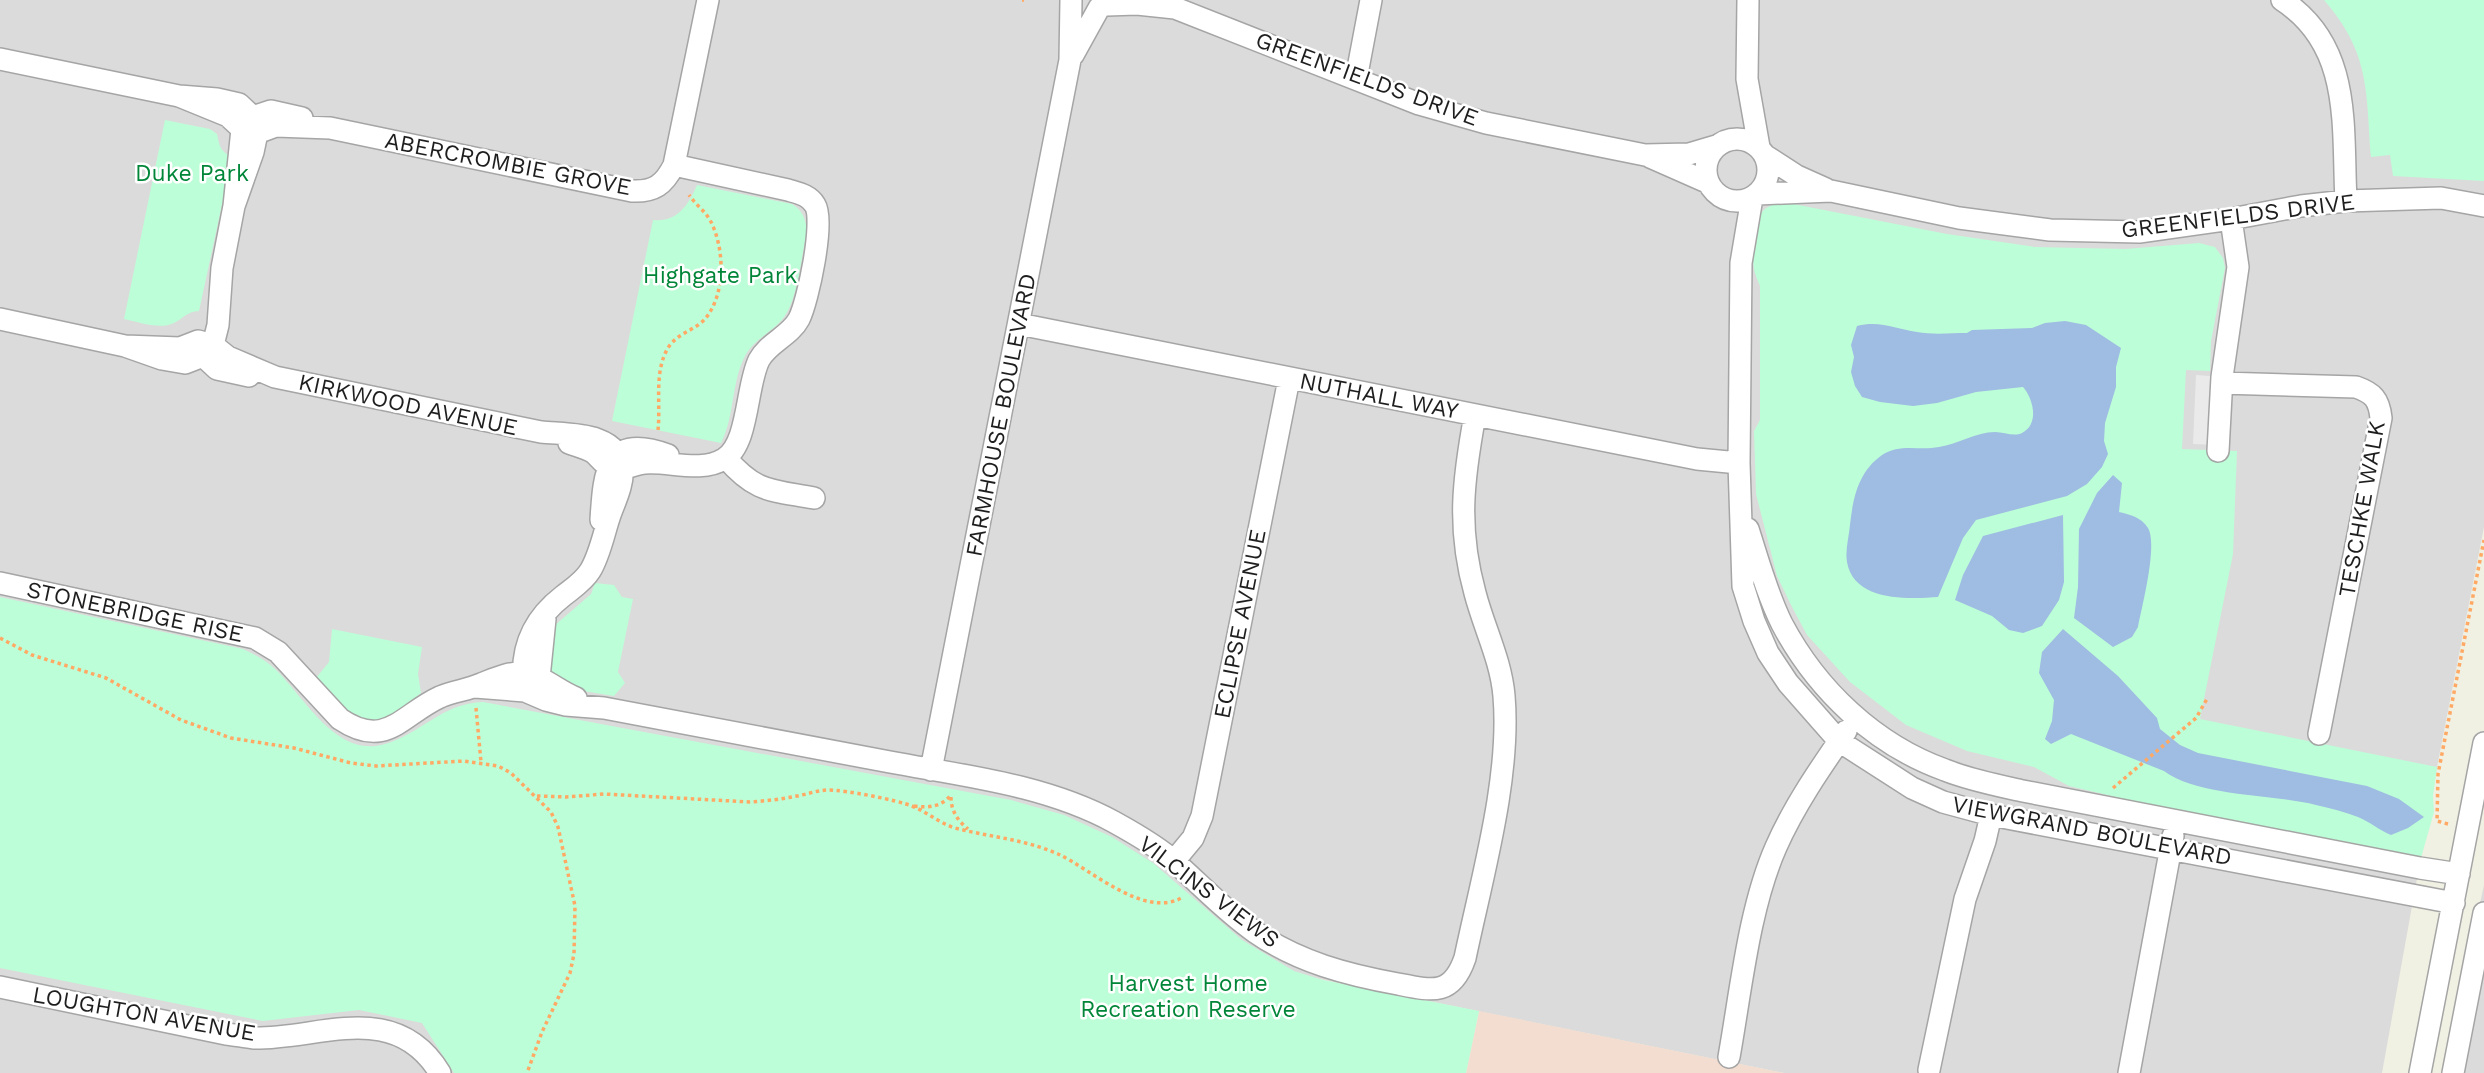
<svg xmlns="http://www.w3.org/2000/svg" width="2484" height="1073" font-family="'Work Sans',sans-serif">
	<style>
		.residential { fill: #dcdbdb }
		.commercial { fill: #f2ddd0 }
		.park { fill: #bcfed7 }
		.parking { fill: #eaeaea }
		.water { fill: #9fbce2 }
		.lines { fill: none; stroke-linecap: round; stroke-linejoin: round }
		.minor-casing { stroke: #a5a5a5; stroke-width: 24 }
		.path { stroke: #ffa965; stroke-width: 3.5; stroke-dasharray: 3.5 3.5; stroke-linecap: butt }
		.minor { stroke: #fff; stroke-width: 21 }
		.labels { text-anchor: middle; dominant-baseline: central; stroke-width: 5; stroke-linejoin: round; paint-order: stroke }
		.street-label { font-size: 23px; fill: #1e1e1e; stroke: #fff }
		.park-label { font-size: 23px; fill: #018639; stroke: #fff }
	</style>
	<rect width="100%" height="100%" fill="#f0f0e3"/>
	<path class="residential" d="M0 0H2484V527L2437 767 2382 1073H1784L1121 939 1095 1073H0Z
		M2484 885V1073H2443Z"/>
	<path class="commercial" d="M1479 1011 1784 1073H1466Z"/>
	<path class="park" d="M2324 0H2484V181L2393 176 2390 155 2371 157C2366 90 2370 53 2324 0Z
		M165 120 210 129 217 134C219 144 220 151 230 156L229 172 199 311C186 312 184 318 174 323 159 330 139 322 124 319Z
		M697 185 792 204C803 211 805 218 807 231 802 252 798 296 786 314 776 331 755 337 745 356 731 383 735 416 721 443L612 421 653 220C677 223 689 204 697 185Z
		M1783 202 1947 234 2035 247 2125 249 2199 243 2215 247 2223 258 2225 268 2211 341 2210 371 2186 370 2182 449 2237 451 2233 554 2200 719 2437 767 2433 796 2434 812 2421 858 2163 808 2069 786 2034 767 1967 751 1906 725 1850 682 1807 635 1791 605 1777 576 1756 494 1754 431 1760 420V286C1758 281 1755 275 1754 269 1752 256 1754 222 1762 212 1767 206 1775 204 1783 202Z
		M595 583 614 585 622 597 633 599 618 672 625 683 614 696 583 691 550 674 554 626 591 594Z
		M0 597 243 649C255 655 266 660 275 669 304 696 336 759 385 744 421 734 442 703 483 702L1011 800 1064 815 1112 837 1153 863 1242 940 1294 971 1323 980 1479 1011 1466 1073H454L422 1023 359 1010 263 1021 0 968Z
		M332 629 422 647 418 674 421 693C409 702 392 718 378 721 351 727 331 695 316 678L329 662Z"/>
	<path class="parking" d="M2196 375 2222 377 2219 445 2193 444Z"/>
	<path class="water" d="M2065 321 2086 325 2121 348 2116 367V387L2105 423 2104 441 2108 454 2102 467 2087 484 2067 496 1976 520 1963 538 1938 597C1908 599 1854 602 1847 562 1845 550 1849 537 1850 525 1853 498 1858 472 1882 455 1900 443 1919 451 1939 447 1958 444 1976 432 1995 432 2004 432 2014 437 2022 433 2040 424 2033 398 2023 387L1976 392 1937 403 1913 406 1880 402 1862 397 1855 386 1851 372 1854 357 1851 345 1857 326C1880 320 1896 329 1917 332 1933 335 1951 333 1967 333L1972 330 2032 328 2045 323Z
		M2113 475 2122 483 2119 512C2131 515 2141 517 2148 528 2158 545 2142 606 2138 627L2132 637 2113 647 2074 618 2078 587 2079 529 2097 493Z
		M2063 515 2064 582 2059 600 2042 626 2023 633 2009 630 1992 616 1955 600 1963 575 1983 536Z
		M2063 629 2118 676 2157 718 2160 729 2180 745 2198 753 2367 786 2399 799 2424 817 2408 828 2391 835C2379 830 2370 822 2358 817 2345 812 2330 808 2316 805 2273 794 2199 797 2164 771L2071 734 2051 744 2045 739 2052 721 2054 700 2039 673 2042 652Z"/>
	<g class="lines">
		<defs>
			<path id="minor" d="M1748 0 1747 79 1759 147
				M2282 0C2353 46 2342 127 2346 201
				M1107 5 1137 4 1175 8 1419 104 1486 123 1645 155 1689 154 1716 146
				M1073 55 1099 8
				M0 59 179 96 217 99 239 104 253 117 271 111 302 118
				M1356 79 1371 0
				M179 96 228 116 242 129 257 133 276 126 330 128 632 191C654 192 664 185 674 165L708 0
				M1706 170a31 31 0 1 1 62 0a31 31 0 1 1-62 0Z
				M1766 156 1797 176 1826 189
				M1650 157 1709 183
				M1758 194 1831 191 1959 218 2050 230 2139 232 2231 219 2301 206 2346 201 2441 198 2484 206
				M1752 198 1741 263 1739 463 1743 586 1754 621 1768 653 1788 683 1839 741 1912 788 1943 802 1991 815 2454 903
				M0 319 125 346 162 359 185 363 203 356 217 369 249 376
				M1019 324 1697 459 1739 463
				M125 346 180 348 198 341 213 345 228 357 275 377 541 432C569 435 617 431 622 468 624 483 615 501 610 515 604 532 600 555 590 571 583 582 573 588 563 596 532 620 519 652 525 691
				M204 355 213 345 218 325 222 268 234 206 242 129 253 117 257 133 253 152 234 206
				M2222 383 2356 387C2373 393 2379 399 2381 418L2319 734
				M569 443C577 446 587 448 594 453 599 457 603 464 610 467 623 472 632 464 645 463 670 461 701 473 724 459 749 444 746 386 759 360 768 343 790 336 799 319 808 301 825 221 815 205 809 195 798 193 788 190L674 165
				M2218 451 2222 377 2238 267 2231 219
				M726 458C756 493 771 490 814 498
				M601 520C604 472 606 432 668 455
				M1748 529C1758 560 1767 594 1782 624 1817 690 1875 745 1945 770 1970 780 1996 785 2023 791L2420 868 2459 874
				M0 583 255 638 278 652 340 719C386 750 401 715 440 697 454 691 468 690 481 684 494 679 509 672 523 673 542 675 558 691 576 698
				M475 687 525 691 546 700 566 705 604 708C699 726 794 744 890 762 965 776 1046 785 1114 822 1134 833 1159 847 1176 863 1202 886 1226 912 1255 932 1298 962 1348 975 1398 984 1433 991 1452 996 1465 958 1482 877 1511 777 1504 696 1501 660 1484 628 1475 593 1457 528 1463 480 1475 415
				M529 687 539 678 545 619
				M931 770 1070 60 1071 0
				M1174 861 1193 838 1202 816 1289 379
				M0 987 226 1034C235 1035 245 1037 254 1038 320 1039 395 999 440 1073
				M1729 1057C1741 990 1749 908 1776 847 1794 806 1821 767 1846 731
				M1929 1070 1965 899 1985 841 1991 815
				M2129 1073 2173 836
				M2420 1073 2484 743
				M2453 1073 2484 913"/>
		</defs>
		<use href="#minor" class="minor-casing"/>
		<path class="path" d="M1022 0H1024
			M658 430C661 403 653 369 670 345 679 333 695 330 705 319 726 294 725 248 710 220 704 210 695 204 689 195
			M0 638 32 655 106 678 181 720 231 738 294 748 351 763 376 766 464 761 498 766 511 773 551 812 558 827 575 906 574 954 570 973 542 1032 527 1073
			M476 708 481 762
			M2113 788 2196 718 2207 699
			M537 796 566 797 604 794 750 802C766 801 782 799 797 796 808 794 818 790 829 790 845 790 897 800 912 806 927 812 939 823 955 828 989 837 1024 839 1058 854 1091 869 1145 920 1183 897
			M951 797C951 811 958 821 968 829
			M914 806C929 808 941 807 951 795
			M2448 824 2437 821 2438 774 2484 540"/>
		<use href="#minor" class="minor"/>
	</g>
	<g class="labels">
		<g class="street-label">
			<text transform="translate(1367 79) rotate(20)">GREENFIELDS DRIVE</text>
			<text transform="translate(508 164) rotate(11)">ABERCROMBIE GROVE</text>
			<text transform="translate(2238 216) rotate(-7)">GREENFIELDS DRIVE</text>
			<text transform="translate(1379 396) rotate(11)">NUTHALL WAY</text>
			<text transform="translate(408 405) rotate(12)">KIRKWOOD AVENUE</text>
			<text transform="translate(1001 415) rotate(-79)">FARMHOUSE BOULEVARD</text>
			<text transform="translate(2362 509) rotate(-80)">TESCHKE WALK</text>
			<text transform="translate(135 612) rotate(12)">STONEBRIDGE RISE</text>
			<text transform="translate(1240 624) rotate(-79)">ECLIPSE AVENUE</text>
			<text transform="translate(2092 831) rotate(11)">VIEWGRAND BOULEVARD</text>
			<text transform="translate(1209 892) rotate(37)">VILCINS VIEWS</text>
			<text transform="translate(144 1014) rotate(10)">LOUGHTON AVENUE</text>
		</g>
		<g class="park-label">
			<text x="192" y="173">Duke Park</text>
			<text x="720" y="275">Highgate Park</text>
			<text x="1188" y="983">Harvest Home<tspan x="1188" dy="26">Recreation Reserve</tspan></text>
		</g>
	</g>
</svg>
